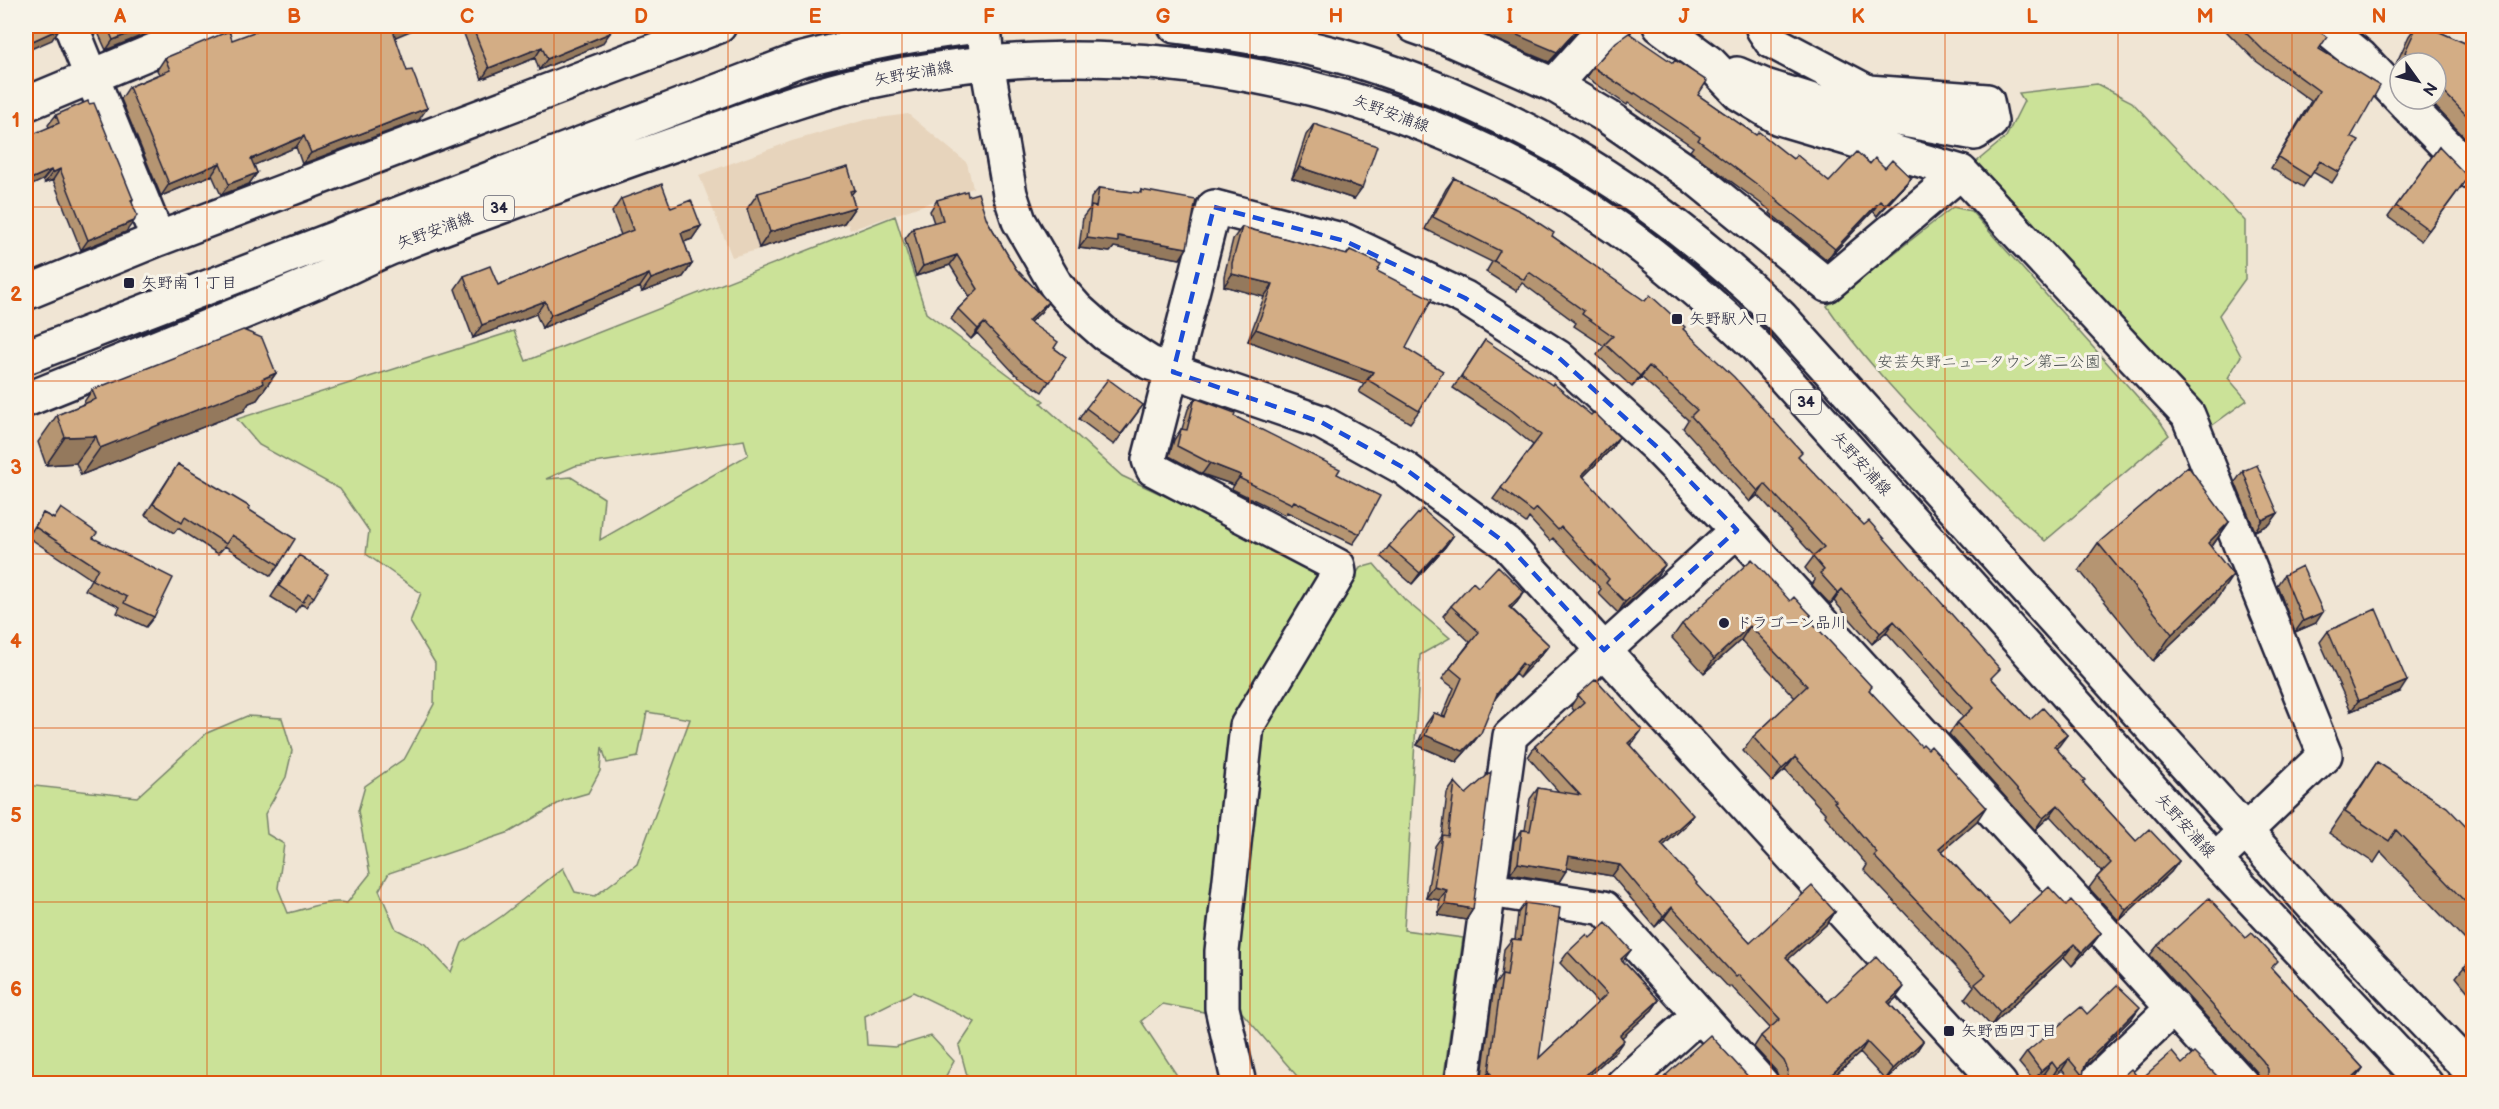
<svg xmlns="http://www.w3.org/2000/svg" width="2499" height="1109" font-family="'Balsamiq Sans','Klee One',sans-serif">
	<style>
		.built { fill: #e7d4bc }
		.green { fill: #cbe298; stroke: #76826a; stroke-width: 1.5; fill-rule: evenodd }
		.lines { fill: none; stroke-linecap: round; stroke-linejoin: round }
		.minor-casing { stroke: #22223b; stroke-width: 38 }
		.tertiary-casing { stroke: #22223b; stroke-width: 38 }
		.primary-casing { stroke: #22223b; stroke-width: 38 }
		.minor { stroke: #f7f3e8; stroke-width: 33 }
		.tertiary { stroke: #f7f3e8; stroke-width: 33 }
		.primary { stroke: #f7f3e8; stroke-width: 33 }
		.wall { fill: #b59572; stroke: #22223b; stroke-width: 1.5 }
		.shaded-wall { fill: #94795d; stroke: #22223b; stroke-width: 1.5 }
		.building { fill: #d3ad85; stroke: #22223b; stroke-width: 1.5 }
		.marked { fill: none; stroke: #1d4ed8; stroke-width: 4.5; stroke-dasharray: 12 8; stroke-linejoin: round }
		.grid { fill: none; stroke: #de560e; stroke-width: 1.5; stroke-opacity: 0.55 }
		.poi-dot { fill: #22223b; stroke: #f7f3e8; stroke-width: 2 }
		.labels { text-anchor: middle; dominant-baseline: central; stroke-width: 6; stroke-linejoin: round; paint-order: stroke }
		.shield { fill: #f7f3e8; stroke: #62616f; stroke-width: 1.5 }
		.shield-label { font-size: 15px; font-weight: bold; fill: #22223b }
		.street-label { font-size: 16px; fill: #22223b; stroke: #f7f3e8 }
		.poi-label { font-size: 16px; fill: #22223b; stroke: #f7f3e8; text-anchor: start }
		.park-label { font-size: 16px; fill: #4c5252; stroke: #f7f3e8 }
		.neatline { fill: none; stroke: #de560e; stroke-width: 2 }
		.grid-label { font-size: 20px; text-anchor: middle; font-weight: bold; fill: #de560e }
	</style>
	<rect width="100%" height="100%" fill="#f0e5d4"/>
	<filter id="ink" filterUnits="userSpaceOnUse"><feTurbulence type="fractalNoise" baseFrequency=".0167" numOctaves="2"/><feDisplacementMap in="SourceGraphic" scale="12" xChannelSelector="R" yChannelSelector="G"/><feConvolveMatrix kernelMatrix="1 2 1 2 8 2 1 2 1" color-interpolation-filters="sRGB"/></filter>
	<g filter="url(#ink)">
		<path class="built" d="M908 114 967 163 973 188 850 230 848 224 732 257 699 175 792 141 865 120Z"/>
		<path class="green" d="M2097 84 2132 102 2245 221V279L2219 315 2241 356 2228 378 2247 400 2207 429 1975 163 2006 137 2024 101 2019 93Z
			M1953 207 1971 211 2161 423 2169 435 2045 541C2009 510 1976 476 1943 442 1902 399 1860 355 1827 306Z
			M895 216 926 313 1044 401 1041 403 1122 476 1320 568 1325 580 1243 716 1209 1013 1163 1004 1141 1021 1182 1083H969L959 1046 975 1022 913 992 865 1016 867 1045 895 1047 931 1036 954 1061 942 1083 26 1084V785L137 797 207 733 247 716 282 718 292 751 286 777 265 814 267 834 284 844 278 888 288 913C308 909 328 899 347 903L370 874 358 811 365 786 405 758 434 704 435 663 410 622 421 593 366 554 369 531 340 489 259 445 237 419 514 331 526 361ZM744 440 748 455 600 540 604 498 571 477 546 479 575 466ZM647 712 690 719 637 864 595 896 575 892 563 868 502 916 462 943 451 972 425 944 396 929 379 890 389 873 510 832 564 800 588 793 600 771 602 747 607 763 638 757Z
			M1374 564 1405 600 1450 638 1420 655 1404 930 1463 938 1443 1083H1303L1238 1008 1236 921 1263 719 1360 568Z"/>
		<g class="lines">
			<defs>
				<path id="minor" d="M71 26 158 239
					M1414 26 1445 37 1554 85 1608 117 1692 175 1827 285 1961 172
					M1660 26 1710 63 1740 94 1779 118 1961 172 2188 415 2325 755 2215 860
					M2323 26 2361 57 2400 98
					M1737 74 1765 86 1832 107 1975 133 1991 122 1987 101 1868 92 1771 41 1763 29 1769 26
					M1554 85 1596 38 1614 26
					M2401 99 2474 174
					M26 104 213 26
					M26 293 158 239 719 26
					M1490 890 1604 908 1762 1084
					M1239 1084 1222 1008V951L1247 726 1339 573 1338 566 1153 469 1149 460 1214 207 1345 241 1465 298 1558 357 1656 446 1737 530 2242 1084
					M1462 1084 1510 736 1737 530
					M1623 1084 1699 1015
					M2094 1084 2174 1007"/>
				<path id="tertiary" d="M984 26 987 63 1010 194 1019 221 1056 285 1077 309 1105 334 1150 363 1321 422 1404 468 1507 544 2000 1084"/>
				<path id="primary" d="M1175 26C1237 34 1299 43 1358 61 1524 113 1657 197 1781 317L2313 906 2474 1074
					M26 357 799 60C858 45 917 33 978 26
					M26 400C127 359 229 319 329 276 352 266 374 254 398 245 456 222 515 202 574 180 624 162 674 144 724 127 771 110 818 93 867 82 1123 24 1404 77 1618 229 1667 264 1711 303 1754 344L2215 860 2426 1084"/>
			</defs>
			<use href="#minor" class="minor-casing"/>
			<use href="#tertiary" class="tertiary-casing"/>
			<use href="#primary" class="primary-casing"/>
			<use href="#minor" class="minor"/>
			<use href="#tertiary" class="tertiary"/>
			<use href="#primary" class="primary"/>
		</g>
		<path class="wall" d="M95 26H166L106 50Z
			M464 26H617L608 29 602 44 539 70 535 58 482 79 462 29Z
			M2221 26H2311L2319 49 2351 137 2339 172 2332 183 2313 172 2303 187 2271 168 2311 101 2256 61Z
			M2416 26H2426L2474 47V147L2429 100V99H2436V63H2400V71L2395 66 2409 36Z
			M395 37 419 120 302 164 296 147 254 165 257 173 249 184 221 195 212 175 161 196 121 99 129 87 159 74 157 70 165 58 232 40Z
			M1593 67 1698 95 1756 135 1829 182 1870 164 1885 168 1911 178 1903 188 1877 216 1873 211 1827 260 1770 213 1771 211 1690 151 1693 147 1628 103 1627 105 1586 77Z
			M56 115 133 199 132 202 126 232 81 250 53 180 45 183 43 180 49 127 48 125Z
			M1314 124 1354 199 1292 178 1306 135Z
			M2439 147 2461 187 2421 241 2388 217Z
			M1454 178 1552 236 1683 329 1799 457 1993 680 2030 720 2067 735 2056 748 2083 783 2136 841 2179 861 2171 872 2119 921 2089 888 2097 877 2102 872 2050 816 2035 830 1949 734 1957 723 1963 717 1886 632 1872 644 1834 601 1830 604 1812 585 1815 580 1805 568 1814 556 1758 495 1750 502 1683 428 1688 420 1641 377 1632 387 1597 355 1604 346 1574 326 1576 323 1522 283 1516 291 1486 272 1492 262 1425 229 1446 189Z
			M1099 188 1140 193 1141 190 1187 248 1180 259 1114 247 1110 252 1079 248 1083 217 1090 208 1091 198Z
			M855 190 851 195 855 207 844 223 759 248 747 209 758 193Z
			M968 196 987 220 1016 269 1048 302 1041 312 1030 322 1054 348 1066 357 1042 392 1015 374 977 333 971 339 951 319 958 309 970 297 950 265 916 276 905 239 913 228 934 223 930 211 937 200Z
			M621 199 671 208 692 239 684 242 692 264 683 277 642 292 640 287 542 328 536 314 473 338 455 289 464 276 498 285 621 235 612 212Z
			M1242 227 1346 255 1350 250 1377 271 1406 348 1419 411 1410 423 1359 392 1364 384 1248 341 1264 297 1224 286V276L1233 239Z
			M2474 238V253L2469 244Z
			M1485 340 1612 448 1583 477 1657 576 1618 613 1598 593 1601 589 1553 538 1550 541 1529 518 1526 523 1493 499 1533 445 1505 422 1453 388Z
			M276 373 257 400 249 403 244 411 81 475 76 463 46 465 38 442 57 415 82 405 92 390Z
			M1195 398 1234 416 1337 474 1360 534 1353 544 1287 512 1285 515 1232 489 1234 485 1202 474 1169 456 1174 440 1181 429H1182L1188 409Z
			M1143 405 1114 445 1079 419 1086 408Z
			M178 464 248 509 279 565 271 576 225 546 218 554 178 528 174 533 145 515Z
			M2243 471 2278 513 2270 524 2255 531 2235 482Z
			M43 513 93 538 154 617 146 627 117 613 120 607 85 590 91 579 28 537Z
			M2229 522 2211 548 2214 603 2153 661 2079 570 2098 543Z
			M1453 536 1445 547 1412 584 1381 557 1389 546Z
			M291 566 314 597 306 607 301 604 295 612 271 597Z
			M2284 575 2316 623 2295 632 2277 585Z
			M1478 587 1524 592 1517 602 1511 608 1549 645 1541 655 1519 678 1515 674 1496 697 1473 743 1456 762 1417 745 1426 724 1434 713 1442 716 1454 688 1442 679 1470 642 1443 616 1451 606Z
			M1790 601 1811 615 1809 619 1870 691 1977 821 1942 851 2009 923 2066 905 2101 933 2091 946 2072 966 2064 957 1991 1026 1965 998 1974 986 1864 870 1867 865 1825 816 1826 814 1785 770 1772 782 1743 751 1753 737 1795 698 1741 640 1704 673 1672 638 1682 624Z
			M2328 631 2400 692 2351 711 2320 642Z
			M1578 695 1634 741 1630 745 1685 826 1663 846 1696 885 1750 943 1835 912 1828 923 1788 959 1828 1002 1896 998 1890 1004 1923 1041 1916 1052 1885 1080 1860 1053 1826 1083H1780V1081L1776 1071 1754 1047 1761 1036 1770 1028 1731 986 1729 988 1664 918 1655 927 1612 876 1567 868 1559 882 1510 874 1514 841 1522 830H1525L1530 799 1538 788 1559 792 1528 757 1535 746 1574 711 1571 706Z
			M2377 762 2474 835V932L2465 940 2381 852 2374 863 2329 833Z
			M1455 782 1473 909 1466 920 1438 915 1440 900 1426 898 1435 846 1442 836 1447 793Z
			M1525 903 1539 1058 1598 1003 1560 963 1568 952 1590 938 1631 950 1623 961 1659 1000 1652 1010 1622 1037 1617 1050 1581 1083H1481L1494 986 1501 976 1504 949 1512 939H1515L1518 913Z
			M2158 945 2273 970 2363 1068 2354 1080 2357 1083H2260V1079L2256 1071 2150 955Z
			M2474 959V999L2456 977 2464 967Z
			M2087 1014 2132 1018 2107 1043 2101 1051 2084 1068 2083 1076 2078 1083H2073L2062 1070 2050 1080 2044 1073 2034 1081 2019 1063 2027 1052Z
			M1666 1075 1754 1083H1660Z"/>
		<path class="shaded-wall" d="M148 26H166L106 50 113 40Z
			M403 26H422L384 42 393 30Z
			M604 26H617L598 34Z
			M1464 26H1582L1549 62Z
			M59 29 52 40 26 51V44Z
			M610 33 602 44 539 70 547 59Z
			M542 47 535 58 482 79 489 68Z
			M427 108 419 120 302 164 311 153Z
			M304 136 296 147 243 170 251 159Z
			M220 163 212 175 161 196 169 184Z
			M1299 167 1362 188 1354 199 1292 178Z
			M60 169 53 180 45 183 52 173Z
			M51 170 43 180 26 188V181Z
			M257 173 249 184 221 195 229 184Z
			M1911 178 1903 188 1877 216 1885 205Z
			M1880 201 1873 211 1827 260 1835 249Z
			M855 207 844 223 759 248 770 232Z
			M134 221 126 232 81 250 88 240Z
			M701 226 692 239 671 246 681 233Z
			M1118 236 1187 248 1180 259 1114 247 1110 252 1079 248 1087 238Z
			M957 255 950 265 916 276 923 266Z
			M692 264 683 277 642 292 651 279Z
			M649 274 640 287 542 328 551 315Z
			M1232 274 1273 284 1264 297 1224 286Z
			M545 301 536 314 473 338 482 325Z
			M1048 302 1041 312 1020 331 1028 321Z
			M984 323 977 333 971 339 978 329Z
			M1256 329 1373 372 1364 384 1248 341Z
			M1649 366 1641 377 1632 387 1640 376Z
			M276 373 257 400 249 403 244 411 81 475 100 448Z
			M96 436 76 463 46 465 65 437Z
			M1619 437 1612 448 1574 486 1582 475Z
			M1210 463 1241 475 1234 485 1202 474Z
			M1765 484 1758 495 1750 502 1758 491Z
			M2278 513 2270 524 2255 531 2262 520Z
			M2229 522 2210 549 2208 543Z
			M1453 536 1445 547 1412 584 1420 573Z
			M1665 565 1657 576 1618 613 1625 602Z
			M2233 575 2214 603 2153 661 2172 634Z
			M1842 589 1834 601 1830 604 1838 593Z
			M1524 592 1517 602 1502 618 1509 607Z
			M2323 612 2316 623 2295 632 2303 621Z
			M1894 621 1886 632 1872 644 1880 633Z
			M1750 626 1741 640 1704 673 1714 659Z
			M1549 645 1541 655 1519 678 1526 667Z
			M1522 663 1515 674 1490 705 1497 694Z
			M2407 681 2400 692 2351 711 2358 701Z
			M1642 730 1634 741 1620 753 1628 743Z
			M1481 733 1473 743 1456 762 1417 745 1425 735Z
			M2067 735 2059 746 2046 757 2054 746Z
			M1795 757 1785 770 1772 782 1782 769Z
			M2058 805 2050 816 2035 830 2043 818Z
			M1986 807 1977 821 1930 862 1939 848Z
			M1693 815 1685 826 1653 855 1661 844Z
			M1569 856 1620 865 1612 876 1561 867Z
			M2179 861 2171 872 2119 921 2126 910Z
			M1518 863 1566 871 1559 882 1510 874Z
			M1434 887 1447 890 1440 900 1426 898Z
			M1445 904 1473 909 1466 920 1438 915Z
			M1672 907 1664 918 1655 927 1663 916Z
			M1835 912 1828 923 1779 968 1786 957Z
			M2474 928V932L2465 940Z
			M2101 933 2091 946 2072 966 2082 952Z
			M2074 944 2064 957 1991 1026 2000 1012Z
			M1904 987 1896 998 1880 1013 1888 1002Z
			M1659 1000 1652 1010 1613 1046 1620 1035Z
			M2140 1007 2132 1018 2107 1043 2101 1051 2081 1071 2088 1060 2108 1039Z
			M1624 1040 1617 1050 1581 1083H1577Z
			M1923 1041 1916 1052 1885 1080 1893 1069Z
			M1867 1042 1860 1053 1826 1083H1822Z
			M2069 1059 2062 1070 2050 1080 2057 1069Z
			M2052 1062 2044 1073 2034 1081 2041 1071Z
			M2363 1068 2356 1078 2350 1083 2352 1078Z
			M1489 1072 1491 1073 1483 1083H1481Z"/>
		<path class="building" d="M26 26H58L59 29 26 44Z
			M107 26H148L113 40Z
			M270 26H403L393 30 407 71 412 70 427 108 311 153 304 136 251 159 257 173 229 184 220 163 169 184 129 87 170 70 165 58 229 31 232 40Z
			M472 26H607L610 33 547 59 542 47 489 68Z
			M1496 26H1580L1557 52Z
			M2239 26H2311L2327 37 2319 49 2380 86 2351 137 2359 141 2339 172 2320 161 2310 177 2278 157 2319 91 2263 50Z
			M2417 26H2426L2474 47V123L2438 86 2441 79 2436 77V63H2416L2405 52Z
			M1629 33 1673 63 1675 60 1707 81 1698 95 1756 135 1759 132 1793 159 1797 155 1829 182 1857 152 1870 164 1875 158 1885 168 1892 160 1911 178 1885 205 1880 201 1835 249 1778 202 1779 201 1698 140 1700 137 1635 93 1634 94 1593 67 1616 42Z
			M88 101 89 104 94 103 133 199 131 200 137 215 134 221 88 240 60 169 52 173 51 170 26 181V137L59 123 56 115Z
			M1314 124 1377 146 1362 188 1299 167Z
			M2439 147 2468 177 2429 230 2396 206Z
			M848 167 855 190 850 191 855 207 770 232 758 193Z
			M1454 178 1522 212 1554 233 1552 236 1645 301 1650 295 1685 327 1683 329 1734 377 1802 452 1798 456 1864 525 1869 521 2000 669 1991 678 2030 720 2043 708 2067 735 2054 746 2085 780 2082 782 2136 841 2149 829 2179 861 2126 910 2097 877 2111 863 2058 805 2043 818 1957 723 1973 708 1894 621 1880 633 1842 589 1838 593 1820 573 1824 570 1813 557 1824 547 1765 484 1758 491 1691 416 1697 410 1649 366 1640 376 1605 344 1613 336 1582 314 1584 311 1529 272 1524 280 1494 261 1500 251 1433 217Z
			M662 184 671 208 691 200 701 226 681 233 692 264 651 279 649 274 551 315 545 301 482 325 464 276 490 266 498 285 633 230 621 199Z
			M1099 188 1141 193V190L1196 200 1187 248 1118 236V242L1087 238 1091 206 1096 207Z
			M967 191 968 196 978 193 987 220 1016 269 1048 302 1028 321 1058 342 1054 348 1066 357 1050 382 1022 363 984 323 978 329 958 309 978 289 957 255 923 266 913 228 943 220 937 200Z
			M1242 227 1347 255 1350 250 1381 264 1377 271 1432 299 1406 348 1443 371 1419 411 1368 380 1373 372 1256 329 1273 284 1232 274V263Z
			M243 330 262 338 276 373 262 379 263 384 100 448 96 436 65 437 57 415 96 399 92 390Z
			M1485 340 1552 385 1553 383 1591 415 1594 412 1619 437 1582 475 1665 565 1625 602 1606 583 1609 579 1561 527 1558 530 1537 508 1533 512 1501 488 1541 435 1512 411 1461 377Z
			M1108 379 1143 405 1121 434 1086 408Z
			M1195 398 1235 413 1234 416 1340 469 1337 474 1380 496 1360 534 1294 501 1292 504 1239 478 1241 475 1210 463 1177 446 1181 429 1187 430Z
			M178 464 250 507 248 509 295 539 279 565 232 535 226 544 185 517 182 523 153 504Z
			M2257 465 2278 513 2262 520 2243 471Z
			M2188 466 2229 522 2208 543 2233 575 2172 634 2098 543Z
			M61 508 97 533 93 538 173 578 154 617 124 603 127 597 92 580 98 568 35 527 43 513 54 519Z
			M1422 509 1453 536 1420 573 1389 546Z
			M299 555 328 574 314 597 308 593 303 602 279 586Z
			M1752 559 1790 601 1794 597 1811 615 1808 618 1872 687 1869 690 1921 746 1923 744 1928 749 1931 746 1986 807 1939 848 2009 923 2049 887 2066 905 2071 900 2101 933 2082 952 2074 944 2000 1012 1975 984 1986 975 1874 856 1877 853 1834 802 1836 801 1795 757 1782 769 1753 737 1807 686 1750 626 1714 659 1682 624Z
			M1498 566 1524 592 1509 607 1549 645 1526 667 1522 663 1497 694 1481 733 1463 751 1425 735 1434 713 1445 717 1462 678 1450 668 1479 632 1451 606 1473 582 1478 587Z
			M2302 566 2323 612 2303 621 2284 575Z
			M2376 609 2407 681 2358 701 2328 631Z
			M1596 679 1642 730 1628 743 1693 815 1661 844 1697 883 1696 884 1750 943 1812 886 1835 912 1786 957 1828 1002 1876 957 1904 987 1888 1002 1923 1041 1893 1069 1867 1042 1822 1083H1784L1787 1079 1788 1070 1784 1061 1761 1036 1780 1019 1739 975 1736 977 1672 907 1663 916 1620 865 1569 856 1566 871 1518 863 1522 830 1530 831 1538 788 1580 795 1535 746 1584 702 1578 695Z
			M2377 762 2447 807 2474 835V911L2396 830 2389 841 2345 812Z
			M1491 772 1473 909 1445 904 1447 890 1434 887 1442 835 1448 836 1455 782 1466 794Z
			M2209 898 2246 938 2252 933 2278 961 2271 968 2363 1068 2352 1078 2357 1083H2274L2268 1077V1069L2263 1061 2158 945Z
			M1525 903 1560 908 1539 1058 1607 994 1568 952 1587 934 1590 938 1606 923 1631 950 1621 959 1659 1000 1620 1035 1624 1040 1577 1083H1489L1491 1073 1489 1072 1502 975 1507 976 1512 939 1521 940Z
			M2474 959V979L2464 967Z
			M2117 985 2140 1007 2108 1039 2109 1040 2088 1060 2084 1068 2083 1076 2069 1059 2057 1069 2052 1062 2041 1071 2027 1052 2081 1007 2087 1014Z
			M1710 1035 1754 1083H1669L1672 1081 1666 1075Z
			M2172 1052 2182 1064 2194 1053 2224 1083H2115L2131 1069 2140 1080Z"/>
	</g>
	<path class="marked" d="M1214 207 1345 241 1465 298 1558 357 1656 446 1737 530 1604 650 1507 544 1404 468 1321 422 1173 372Z"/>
	<path class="grid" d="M207 26V1084M381 26V1084M554 26V1084M728 26V1084M902 26V1084M1076 26V1084M1250 26V1084M1423 26V1084M1597 26V1084M1771 26V1084M1945 26V1084M2118 26V1084M2292 26V1084M26 207H2474M26 381H2474M26 554H2474M26 728H2474M26 902H2474"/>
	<g class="poi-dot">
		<rect x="123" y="277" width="12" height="12" rx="3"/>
		<rect x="1671" y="313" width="12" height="12" rx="3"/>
		<circle cx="1724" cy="623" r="6"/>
		<rect x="1943" y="1025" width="12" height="12" rx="3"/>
	</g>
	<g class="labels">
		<g class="shield">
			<rect x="484" y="196" width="30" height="24" rx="4.5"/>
			<rect x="1791" y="390" width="30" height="24" rx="4.5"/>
		</g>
		<g class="shield-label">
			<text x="499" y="208">34</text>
			<text x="1806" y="402">34</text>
		</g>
		<g class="street-label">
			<text transform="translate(913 74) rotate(-10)">矢野安浦線</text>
			<text transform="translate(1391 114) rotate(20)">矢野安浦線</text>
			<text transform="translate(435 231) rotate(-20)">矢野安浦線</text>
			<text transform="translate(1861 464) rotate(48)">矢野安浦線</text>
			<text transform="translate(2185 826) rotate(48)">矢野安浦線</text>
		</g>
		<g class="poi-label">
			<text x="141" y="283">矢野南１丁目</text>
			<text x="1689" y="319">矢野駅入口</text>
			<text x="1736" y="623">ドラゴーン品川</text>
			<text x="1961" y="1031">矢野西四丁目</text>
		</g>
		<g class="park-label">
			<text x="1989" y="362">安芸矢野ニュータウン第二公園</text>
		</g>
	</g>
	<rect width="2499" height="1109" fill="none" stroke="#f7f3e8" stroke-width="66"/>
	<g transform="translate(2418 81) rotate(124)"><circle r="28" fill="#f7f3e8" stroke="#a29fa3" stroke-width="1.5"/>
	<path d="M0-4.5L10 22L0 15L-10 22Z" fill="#22223b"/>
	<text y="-9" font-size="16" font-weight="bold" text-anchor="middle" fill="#22223b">N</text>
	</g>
	<rect x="33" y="33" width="2433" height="1043" class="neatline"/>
	<g class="grid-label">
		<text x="120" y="23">A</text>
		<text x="294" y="23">B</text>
		<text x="467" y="23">C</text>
		<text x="641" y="23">D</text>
		<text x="815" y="23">E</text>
		<text x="989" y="23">F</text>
		<text x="1163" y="23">G</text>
		<text x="1336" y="23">H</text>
		<text x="1510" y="23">I</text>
		<text x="1684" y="23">J</text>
		<text x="1858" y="23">K</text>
		<text x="2032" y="23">L</text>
		<text x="2205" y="23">M</text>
		<text x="2379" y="23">N</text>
		<text x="16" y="127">1</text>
		<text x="16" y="301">2</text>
		<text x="16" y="474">3</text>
		<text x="16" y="648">4</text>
		<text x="16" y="822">5</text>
		<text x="16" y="996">6</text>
	</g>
</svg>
